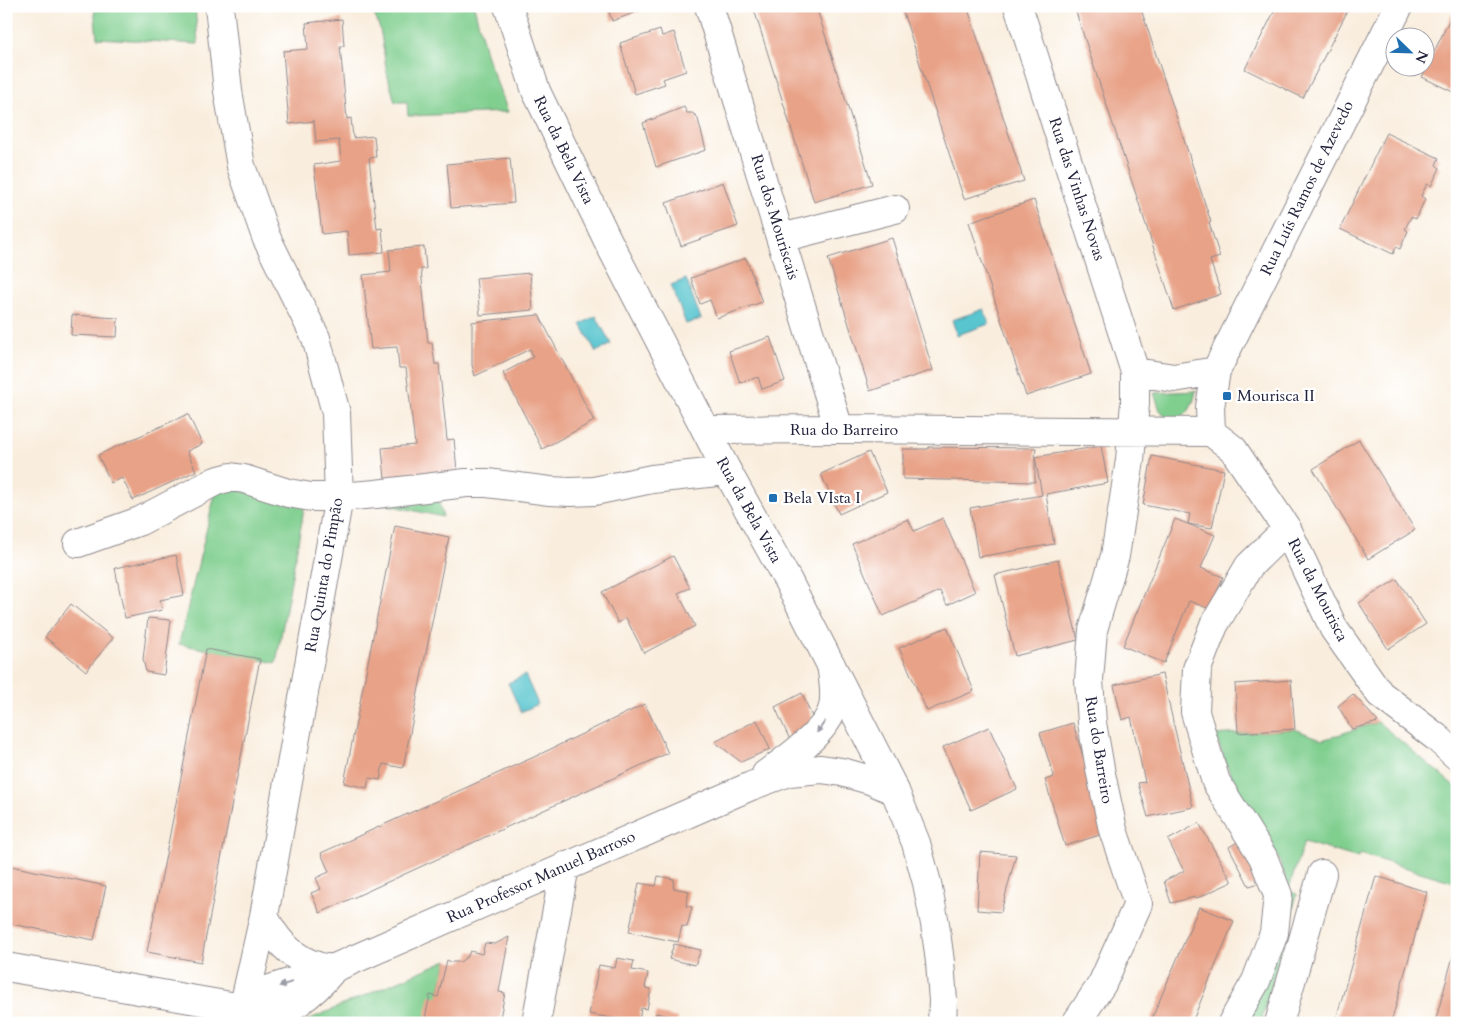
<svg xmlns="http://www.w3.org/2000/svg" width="1463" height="1029" font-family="Cardo,serif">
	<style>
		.green { fill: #80cf8f; stroke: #517865 }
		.water { fill: #58c5cf; stroke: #3d7485 }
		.building { fill: #e8a287 }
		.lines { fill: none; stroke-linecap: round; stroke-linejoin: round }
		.minor-casing { stroke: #8e888c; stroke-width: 30 }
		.major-casing { stroke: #8e888c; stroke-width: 30 }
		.minor { stroke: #fff; stroke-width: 28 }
		.major { stroke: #fff; stroke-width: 28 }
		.oneway { fill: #9c9ca7 }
		.poi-dot { fill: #1f6fb2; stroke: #fff; stroke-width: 2 }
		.labels { text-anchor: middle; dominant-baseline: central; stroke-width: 4.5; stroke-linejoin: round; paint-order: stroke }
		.street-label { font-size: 16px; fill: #22223b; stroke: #fff }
		.poi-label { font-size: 16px; fill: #22223b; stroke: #fff; text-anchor: start }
	</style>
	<rect width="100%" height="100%" fill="#fff"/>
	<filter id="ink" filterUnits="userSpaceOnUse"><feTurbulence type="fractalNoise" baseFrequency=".02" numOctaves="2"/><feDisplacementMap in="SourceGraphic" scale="10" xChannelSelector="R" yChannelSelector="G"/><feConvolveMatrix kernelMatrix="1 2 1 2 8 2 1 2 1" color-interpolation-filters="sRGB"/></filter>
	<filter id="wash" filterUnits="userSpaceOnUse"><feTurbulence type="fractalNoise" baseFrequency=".0096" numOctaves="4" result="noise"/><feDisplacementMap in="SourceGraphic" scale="20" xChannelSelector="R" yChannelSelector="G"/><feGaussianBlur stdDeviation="1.12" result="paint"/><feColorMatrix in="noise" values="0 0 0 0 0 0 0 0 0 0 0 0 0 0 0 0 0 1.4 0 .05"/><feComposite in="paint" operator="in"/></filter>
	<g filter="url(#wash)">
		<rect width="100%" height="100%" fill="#f9eede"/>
		<path class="green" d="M94 6H195L198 44 97 38Z
			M368 6H474L487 57 508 112 408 116 407 102H395C392 91 388 79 386 67 382 46 383 23 368 6Z
			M1196 391C1194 401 1190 414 1180 418 1177 419 1171 418 1168 419L1160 410 1154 393Z
			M226 488 305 504 276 663 179 644 216 490Z
			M437 495 443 517 379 503Z
			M1378 722 1457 788V883L1360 854 1358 858 1304 842 1288 891 1297 894 1261 1023H1246L1285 876 1277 855 1266 836 1234 784 1215 735 1295 729 1322 740Z
			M447 960 438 997 424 1023H301Z"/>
		<path class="water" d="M686 279 701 319 686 324 671 285Z
			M984 309 989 324 957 335 952 320Z
			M596 316 611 344 596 352 581 324Z
			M525 675 538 704 521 712 508 683Z"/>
		<g id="blocks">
			<path class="building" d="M607 6H644L645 9 612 21Z
				M753 6H816L872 184 814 202Z
				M901 6H967L1024 181 964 199Z
				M1074 6H1140L1211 222 1209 223 1220 257 1210 260 1221 294 1174 310Z
				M1277 6H1350L1303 98 1245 69Z
				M1456 6H1457V94L1422 77Z
				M342 19 344 46H340L347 119 351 118 353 138 374 136 376 157 369 158 377 229 382 228 384 252 349 255 347 231 322 234 314 165 341 161 339 140 316 142 314 121 289 124 283 51 308 49 306 23Z
				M660 30 662 36 674 32 686 71 663 79 665 84 635 94 620 43Z
				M684 107 687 113H692L695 115 698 119 706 150 656 167 643 123Z
				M1386 133 1439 158 1436 165 1440 168 1431 186 1427 184 1421 196 1425 199 1416 219 1411 217 1405 229 1408 231 1400 249 1396 247 1393 254 1340 229Z
				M510 158 514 203 451 208 447 164Z
				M723 182 738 226 681 246 666 203Z
				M1034 200 1091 374 1026 396 969 222Z
				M892 238 933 370 870 391 828 258Z
				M424 247 426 269H421L428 343H432L435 364H439L447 440 454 439 457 471 385 479 382 448 415 445 406 368H399L397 347 371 349 363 275 391 272 389 250Z
				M746 258 762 302 717 318 710 300 700 304 691 278Z
				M530 273 533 310 480 315 476 278Z
				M72 315 118 318 117 337 71 335Z
				M539 315 594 421 542 449 503 373 533 357 530 349 475 376 472 365V322Z
				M770 337 785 381 762 389 758 377 740 383 729 351Z
				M188 414 202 444 187 451 196 471 133 500 122 478 111 483 98 455Z
				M1359 440 1415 530 1368 559 1313 469Z
				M1101 446 1108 483 1046 494 1054 544 978 557 970 508 1042 495 1035 457V482L903 479V449H928L929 447 1036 448 1035 457Z
				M869 452 887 492 839 514 821 474Z
				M1152 456 1224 470 1212 528 1188 524 1215 535 1201 568 1223 577 1210 609 1189 601 1164 663 1123 646 1175 519 1188 524 1190 514 1143 505Z
				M943 518 975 592 947 605 940 591 883 616 852 544 908 519 914 531Z
				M395 526 449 537 403 768 383 764 380 780 369 778 367 788 344 783Z
				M176 555 184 595 160 600 162 610 125 618 115 568Z
				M673 556 690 588 678 593 695 626 644 653 626 618 618 623 602 592Z
				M1058 560 1078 640 1015 656 995 575Z
				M1397 579 1426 624 1388 649 1359 603Z
				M71 604 113 638 86 671 45 637Z
				M148 618 171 620 164 675 146 672 143 659Z
				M947 627 974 691 927 711 899 648Z
				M206 649 260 659 201 962 147 952Z
				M1162 674 1193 807 1148 817 1138 783 1145 782 1131 717 1122 720 1114 685Z
				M1291 680 1295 729 1238 733 1235 684Z
				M802 693 812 717V721L790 740 775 707Z
				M1353 694 1378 722 1352 729 1338 706Z
				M645 704 668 753 320 913 311 893 321 889 316 878 329 872 321 853 534 757Z
				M757 720 770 749 741 762 715 742Z
				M1073 723 1106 833 1065 846 1045 780 1054 777 1040 733Z
				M989 727 1017 789 971 810 943 747Z
				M1199 823 1232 882 1197 898 1195 897 1171 903 1164 881 1184 871 1168 840Z
				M1243 839 1267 881 1249 886 1229 847Z
				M980 852 1016 855 1001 912 977 910Z
				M6 865 106 886 94 940 6 923Z
				M658 876 674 879 673 888 689 891 686 906 692 907 687 927 682 926 678 942 629 932 639 883 656 886Z
				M1376 876 1427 892 1391 1023H1335Z
				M1199 907 1234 921 1197 1010 1192 1023H1150Z
				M509 937 499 992 505 993 499 1023H424L430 995 438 997 447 960 451 962H460L468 956 470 951 482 954 485 943 495 944Z
				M674 944 701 950 695 965 669 959Z
				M1456 945 1457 1023H1450L1436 1019Z
				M617 958 634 961 632 970 648 973 645 988 651 989 647 1009 641 1008 639 1023 589 1014 599 965 615 968Z
				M656 1013 678 1018 677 1023H654Z"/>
		</g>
	</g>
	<g filter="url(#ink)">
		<use href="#blocks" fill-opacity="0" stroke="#8e888c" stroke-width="1"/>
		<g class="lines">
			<defs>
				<path id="minor" d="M219 6 228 91 241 166 266 237 316 338 336 413 339 497 264 916 240 1023
					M709 6 839 429
					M1018 6 1135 372V403L1130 460 1115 556 1093 630 1089 680 1092 723 1101 774 1113 830 1138 904 1102 984 1076 1023
					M781 238 895 209
					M1135 372 1174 378 1216 371
					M706 430 839 429 1211 432
					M1211 432 1210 407 1216 371 1399 6
					M1211 432 1233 449 1287 529 1334 629 1380 694 1436 737 1457 756
					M78 543 140 521 216 481 231 477 244 479 288 493 311 497H339L376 494 466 483H487L550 491 571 492 594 491 652 479 727 471
					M766 774C786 760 828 731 833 707 836 693 833 678 831 665
					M264 916C274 937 288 954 309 963 316 966 325 968 332 969
					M6 967 242 1008C248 1011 255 1014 261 1015 284 1019 317 989 330 973
					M242 1008 254 998 267 990 332 969 751 786 789 772 821 769 842 772 870 780 895 791
					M536 1023 565 866
					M1232 1023 1256 981 1274 933 1278 895 1263 857 1216 782 1195 712 1197 669 1214 625 1249 566 1287 529
					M1279 1023 1322 874"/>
				<path id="major" d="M508 6 536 91 609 243 727 471 788 581 895 791 916 843 927 883 935 924 940 962 943 1001 942 1023"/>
			</defs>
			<use href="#minor" class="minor-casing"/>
			<use href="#major" class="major-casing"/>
			<use href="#minor" class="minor"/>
			<use href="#major" class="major"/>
		</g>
		<defs><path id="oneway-solid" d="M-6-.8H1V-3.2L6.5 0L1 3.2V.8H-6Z" transform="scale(1.25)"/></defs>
		<g class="oneway">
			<use href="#oneway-solid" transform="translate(821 727) rotate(126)"/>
			<use href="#oneway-solid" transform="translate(286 984) rotate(163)"/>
		</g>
	</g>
	<g class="poi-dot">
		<rect x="1222" y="391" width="10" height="10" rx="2.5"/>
		<rect x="768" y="493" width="10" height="10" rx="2.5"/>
	</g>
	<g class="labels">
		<g class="street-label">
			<text transform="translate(564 150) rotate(64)">Rua da Bela Vista</text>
			<text transform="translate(1307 188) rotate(-64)">Rua Luís Ramos de Azevedo</text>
			<text transform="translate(1077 189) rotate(72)">Rua das Vinhas Novas</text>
			<text transform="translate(775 217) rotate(73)">Rua dos Mouriscais</text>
			<text x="844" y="430">Rua do Barreiro</text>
			<text transform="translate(749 510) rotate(61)">Rua da Bela Vista</text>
			<text transform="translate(324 575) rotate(-80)">Rua Quinta do Pimpão</text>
			<text transform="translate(1318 590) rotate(63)">Rua da Mourisca</text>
			<text transform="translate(1099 750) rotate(81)">Rua do Barreiro</text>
			<text transform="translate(541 877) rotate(-24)">Rua Professor Manuel Barroso</text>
		</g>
		<g class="poi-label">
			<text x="1237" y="396">Mourisca II</text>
			<text x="783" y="498">Bela VIsta I</text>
		</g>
	</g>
	<rect width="1463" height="1029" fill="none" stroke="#fff" stroke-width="25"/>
	<g transform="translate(1410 52) rotate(113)"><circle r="24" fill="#ffffff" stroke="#a7a7b1"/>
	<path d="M0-4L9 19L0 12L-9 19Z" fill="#1f6fb2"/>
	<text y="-8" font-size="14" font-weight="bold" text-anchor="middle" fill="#22223b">N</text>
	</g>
</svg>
